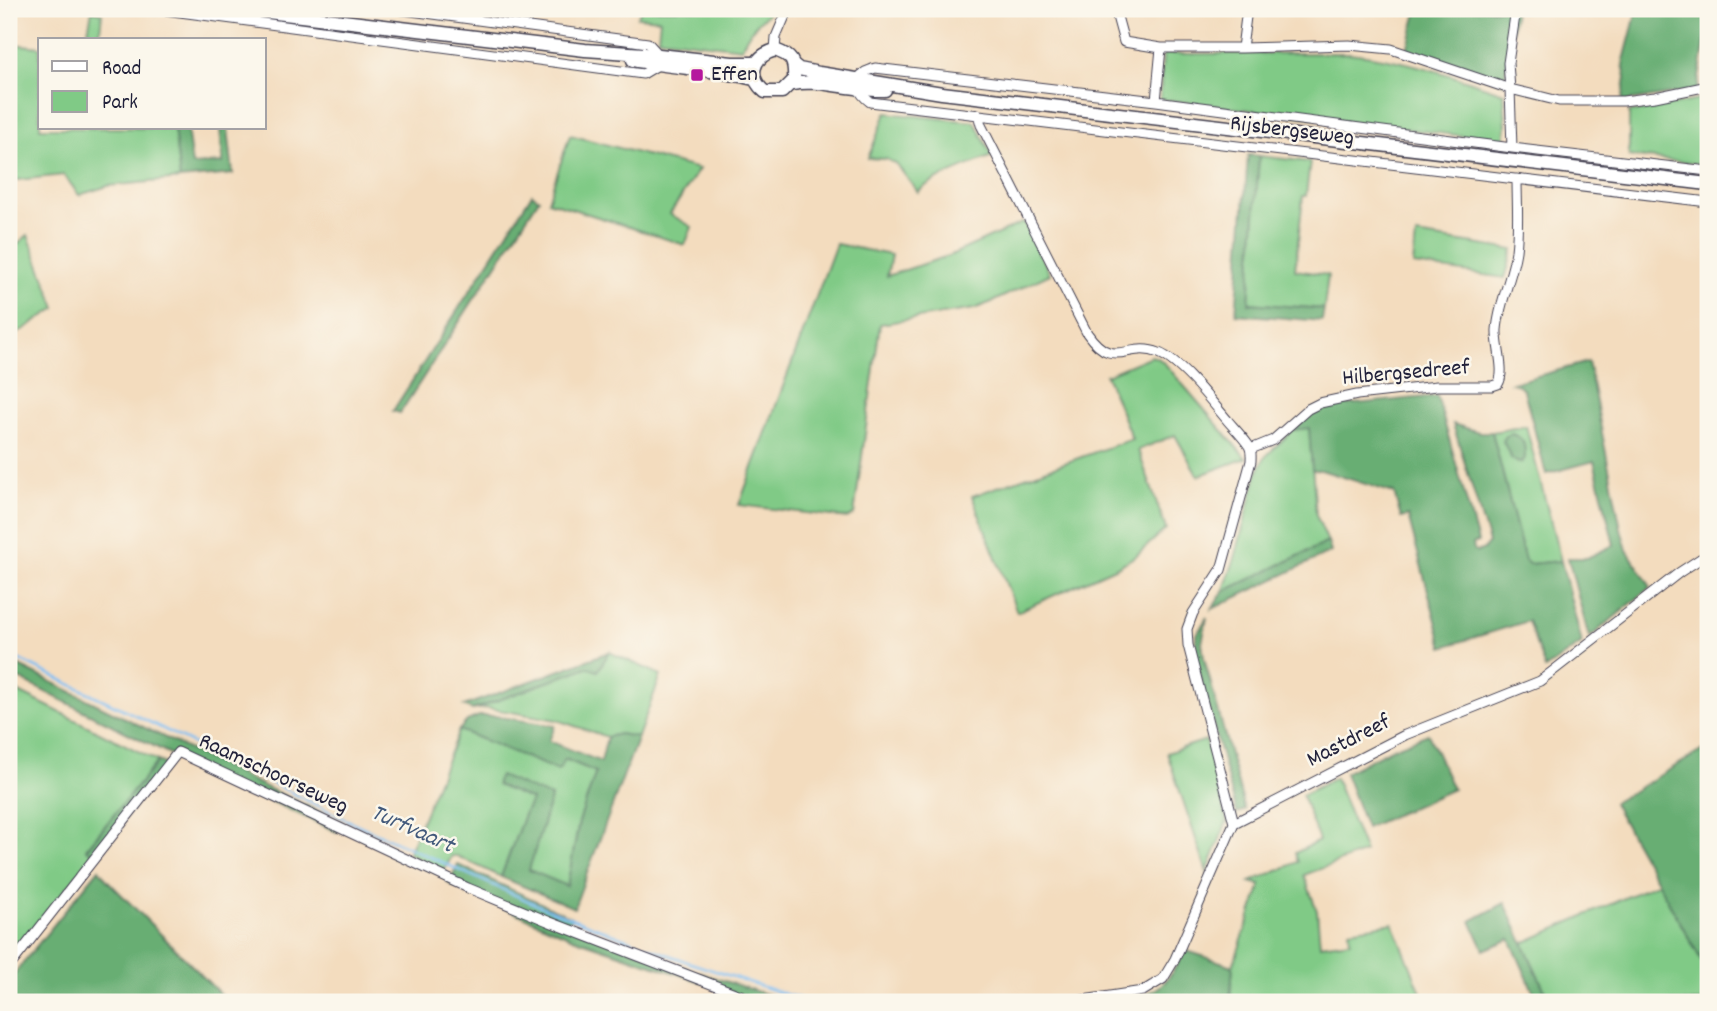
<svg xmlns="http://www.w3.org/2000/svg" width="1717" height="1011" font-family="Dekko,sans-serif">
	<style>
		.green { fill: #80ca86; stroke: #517660; stroke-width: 2 }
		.forest { fill: #68ae73; stroke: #456857; stroke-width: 2 }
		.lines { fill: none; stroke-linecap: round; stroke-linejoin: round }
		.stream { stroke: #7ebff3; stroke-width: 2.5 }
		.minor-casing { stroke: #413e4f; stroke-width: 11 }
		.major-casing { stroke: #413e4f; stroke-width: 15 }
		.minor { stroke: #fff; stroke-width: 9 }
		.major { stroke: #fff; stroke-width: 12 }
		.poi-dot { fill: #b5179e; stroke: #fbf7ec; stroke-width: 2.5 }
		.labels { text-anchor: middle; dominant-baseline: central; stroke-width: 5; stroke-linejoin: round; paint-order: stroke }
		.poi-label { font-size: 23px; fill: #22223b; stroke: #fbf7ec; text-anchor: start }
		.street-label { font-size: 23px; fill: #22223b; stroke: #fbf7ec }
		.water-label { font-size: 24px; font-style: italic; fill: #42597b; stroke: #fbf7ec }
	</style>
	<rect width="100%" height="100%" fill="#fbf7ec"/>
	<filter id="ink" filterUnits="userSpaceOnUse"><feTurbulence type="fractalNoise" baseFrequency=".0143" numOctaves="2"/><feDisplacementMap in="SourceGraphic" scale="14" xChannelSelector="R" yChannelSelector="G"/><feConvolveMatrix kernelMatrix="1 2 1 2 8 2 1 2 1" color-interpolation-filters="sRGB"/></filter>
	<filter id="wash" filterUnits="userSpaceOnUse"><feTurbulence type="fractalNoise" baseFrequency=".00686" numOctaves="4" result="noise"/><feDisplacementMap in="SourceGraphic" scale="28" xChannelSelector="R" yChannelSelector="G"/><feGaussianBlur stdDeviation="1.57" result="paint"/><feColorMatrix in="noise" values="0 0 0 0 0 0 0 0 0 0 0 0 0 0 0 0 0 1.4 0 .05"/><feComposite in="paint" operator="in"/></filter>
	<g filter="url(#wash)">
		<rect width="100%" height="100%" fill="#f3dcbe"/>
		<path class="green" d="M9 9H17L12 44 40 47V128H174L180 179 108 186 79 195 64 175 9 181Z
			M642 9H772C760 21 747 31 742 48L658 38 660 19 637 17Z
			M92 11 102 13 99 40H86Z
			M1349 53C1402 58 1454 76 1504 93L1506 126 1504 141 1160 99 1163 54Z
			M1708 98V165L1629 156V112L1640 111Z
			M886 113 975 122 992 156C973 164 930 179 918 192L896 164 886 159 868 158Z
			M570 135 699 169 670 214 692 227 685 245 548 201Z
			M1259 156 1310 162 1306 196H1303L1295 270 1328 275 1324 309 1249 303Z
			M1024 222 1050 274 992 302 974 309 880 324 854 515 848 518 739 505 836 244 891 255 887 276 951 255Z
			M28 235 56 308 9 339V251Z
			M1416 235 1513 250 1505 278 1413 265Z
			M1151 356 1158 358 1166 365 1246 458 1198 476 1175 435 1138 450 1166 529 1137 555 1119 566 1017 612 972 496 1132 439 1106 375Z
			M1526 426 1561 561 1529 564 1525 561 1492 432Z
			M1309 427 1316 515 1328 542 1223 592 1235 558 1258 471 1265 457 1293 430Z
			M609 652 661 675 638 737 619 734 607 737 557 720 487 708 472 710 587 667 598 671Z
			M9 687 158 761 87 848 95 854 9 959Z
			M459 730 557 770 560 768 564 759 596 772 579 822 567 886 528 871 551 797 497 785 532 799 525 812 501 877 457 856H452L444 871 408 854Z
			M1206 740 1227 821 1207 872 1167 753Z
			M1335 778 1365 852 1304 875 1317 911 1320 945 1350 941 1349 930 1393 923 1422 995 1394 1002H1230L1233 966 1261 885 1250 882 1298 862 1295 853 1319 841 1302 795Z
			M1658 883 1708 972V1002H1550L1523 943Z"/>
		<path class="forest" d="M1418 9H1515L1504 83 1406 53Z
			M1635 9H1708V24L1697 90 1622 102 1626 77 1623 64 1635 18Z
			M174 128H187L192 165 223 163 220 128H228L233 174 180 179Z
			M1248 155 1259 156 1249 303 1324 309 1322 321 1236 314Z
			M532 194 539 199 400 413 393 411Z
			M1588 362 1621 529 1627 550 1651 587 1589 638 1568 558H1587L1614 545 1594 461 1546 474 1524 390 1519 385 1512 383Z
			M1437 396 1478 542 1473 544 1474 550 1477 552 1484 549 1489 543 1453 424 1479 432H1492L1525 561 1529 564 1561 561 1582 643 1545 669 1528 621 1443 647 1408 516 1401 518 1394 493 1321 470H1312L1309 428 1293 430 1311 415 1324 409 1344 405Z
			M1512 434C1525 439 1525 445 1525 458L1522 462 1518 463 1511 458 1503 441 1506 436Z
			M1328 542 1331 552 1212 609 1223 592Z
			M1207 617 1202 643 1204 658 1245 810 1237 814 1195 658 1196 636Z
			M609 652 598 671 587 667 472 710 464 706Z
			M9 661 255 782 340 822 342 823 337 832 174 756 9 674Z
			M479 716H495L555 726 549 741 601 762 607 737 619 734 638 737 574 908 501 877 525 812 532 800 497 785V781L500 776 551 797 529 870 567 886 579 822 596 772 565 759 560 768 557 770 459 730 467 721Z
			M1428 734 1453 789 1366 828 1345 773 1393 748Z
			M1708 747V972L1613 803Z
			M158 761 167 765 95 854 86 849Z
			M458 865 571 917 568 926 578 930 697 972 790 1002H760L573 938 448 883Z
			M99 869 107 880 228 1002H9V980Z
			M1505 903 1550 1002H1538L1510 939 1484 950 1471 921Z
			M1184 950 1233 966 1230 1002H1105C1150 994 1165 995 1184 950Z"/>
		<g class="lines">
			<path class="stream" d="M9 655 127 711 347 820 542 907 685 961 803 1000 815 1002"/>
		</g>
	</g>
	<g filter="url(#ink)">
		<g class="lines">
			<defs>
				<path id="minor" d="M157 9 643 74 658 65 659 55 648 43 396 9
					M1115 9 1124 42 1161 48H1242L1349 45 1391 49 1510 89 1559 101H1623L1655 97 1708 86
					M1242 48 1247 9
					M775 50 776 37 788 9
					M1156 101 1161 48
					M978 114 981 125 1087 333C1114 372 1128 340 1159 353 1181 362 1212 402 1228 421 1235 429 1243 437 1249 446 1252 451 1251 456 1251 461L1221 570 1193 613 1187 629 1188 645 1234 823
					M1512 148 1510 89 1508 63 1516 9
					M1708 171 1512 148 1156 101 875 68C871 70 867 70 864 73 850 82 861 95 870 102L1708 202
					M1251 449 1273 440 1308 409 1320 403 1357 395 1437 386H1492L1498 384C1506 372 1496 346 1497 330 1499 303 1512 278 1516 251 1519 227 1517 203 1517 179
					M9 967 178 752 468 888 550 922 758 1002
					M1070 1002 1143 991 1163 979 1175 959 1234 823 1405 735 1540 681 1680 572 1700 559 1708 556"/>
				<path id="major" d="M243 9 585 50 659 55 732 63H756
					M775 50C792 56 795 61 794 80L782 92H765C747 77 752 57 775 50Z
					M633 60C673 68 715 69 754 79
					M794 65 799 69 819 73 942 93 1708 184
					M792 84C814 80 834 86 856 88 866 90 876 90 885 90"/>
			</defs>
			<use href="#minor" class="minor-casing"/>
			<use href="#major" class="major-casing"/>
			<use href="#minor" class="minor"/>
			<use href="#major" class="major"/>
		</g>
	</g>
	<rect class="poi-dot" x="690" y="68" width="14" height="14" rx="3.5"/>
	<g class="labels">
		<g class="poi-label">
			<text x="711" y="75">Effen</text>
		</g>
		<g class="street-label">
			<text transform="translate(1292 132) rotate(7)">Rijsbergseweg</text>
			<text transform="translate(1406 374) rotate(-5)">Hilbergsedreef</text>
			<text transform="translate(1349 742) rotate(-27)">Mastdreef</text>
			<text transform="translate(273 775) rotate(25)">Raamschoorseweg</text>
		</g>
		<g class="water-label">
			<text transform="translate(412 830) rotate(24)">Turfvaart</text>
		</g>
	</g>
	<rect width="1717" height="1011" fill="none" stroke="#fbf7ec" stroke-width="35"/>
	<rect x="38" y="38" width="228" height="91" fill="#fbf7ec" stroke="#a4a2a5" stroke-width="2"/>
	<rect x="52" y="61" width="35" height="10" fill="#ffffff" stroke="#a4a2a5" stroke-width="2"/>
	<text x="102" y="74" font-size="21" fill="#22223b">Road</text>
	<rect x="52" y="91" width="35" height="21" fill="#80ca86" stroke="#a4a2a5" stroke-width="2"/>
	<text x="102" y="108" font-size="21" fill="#22223b">Park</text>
</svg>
